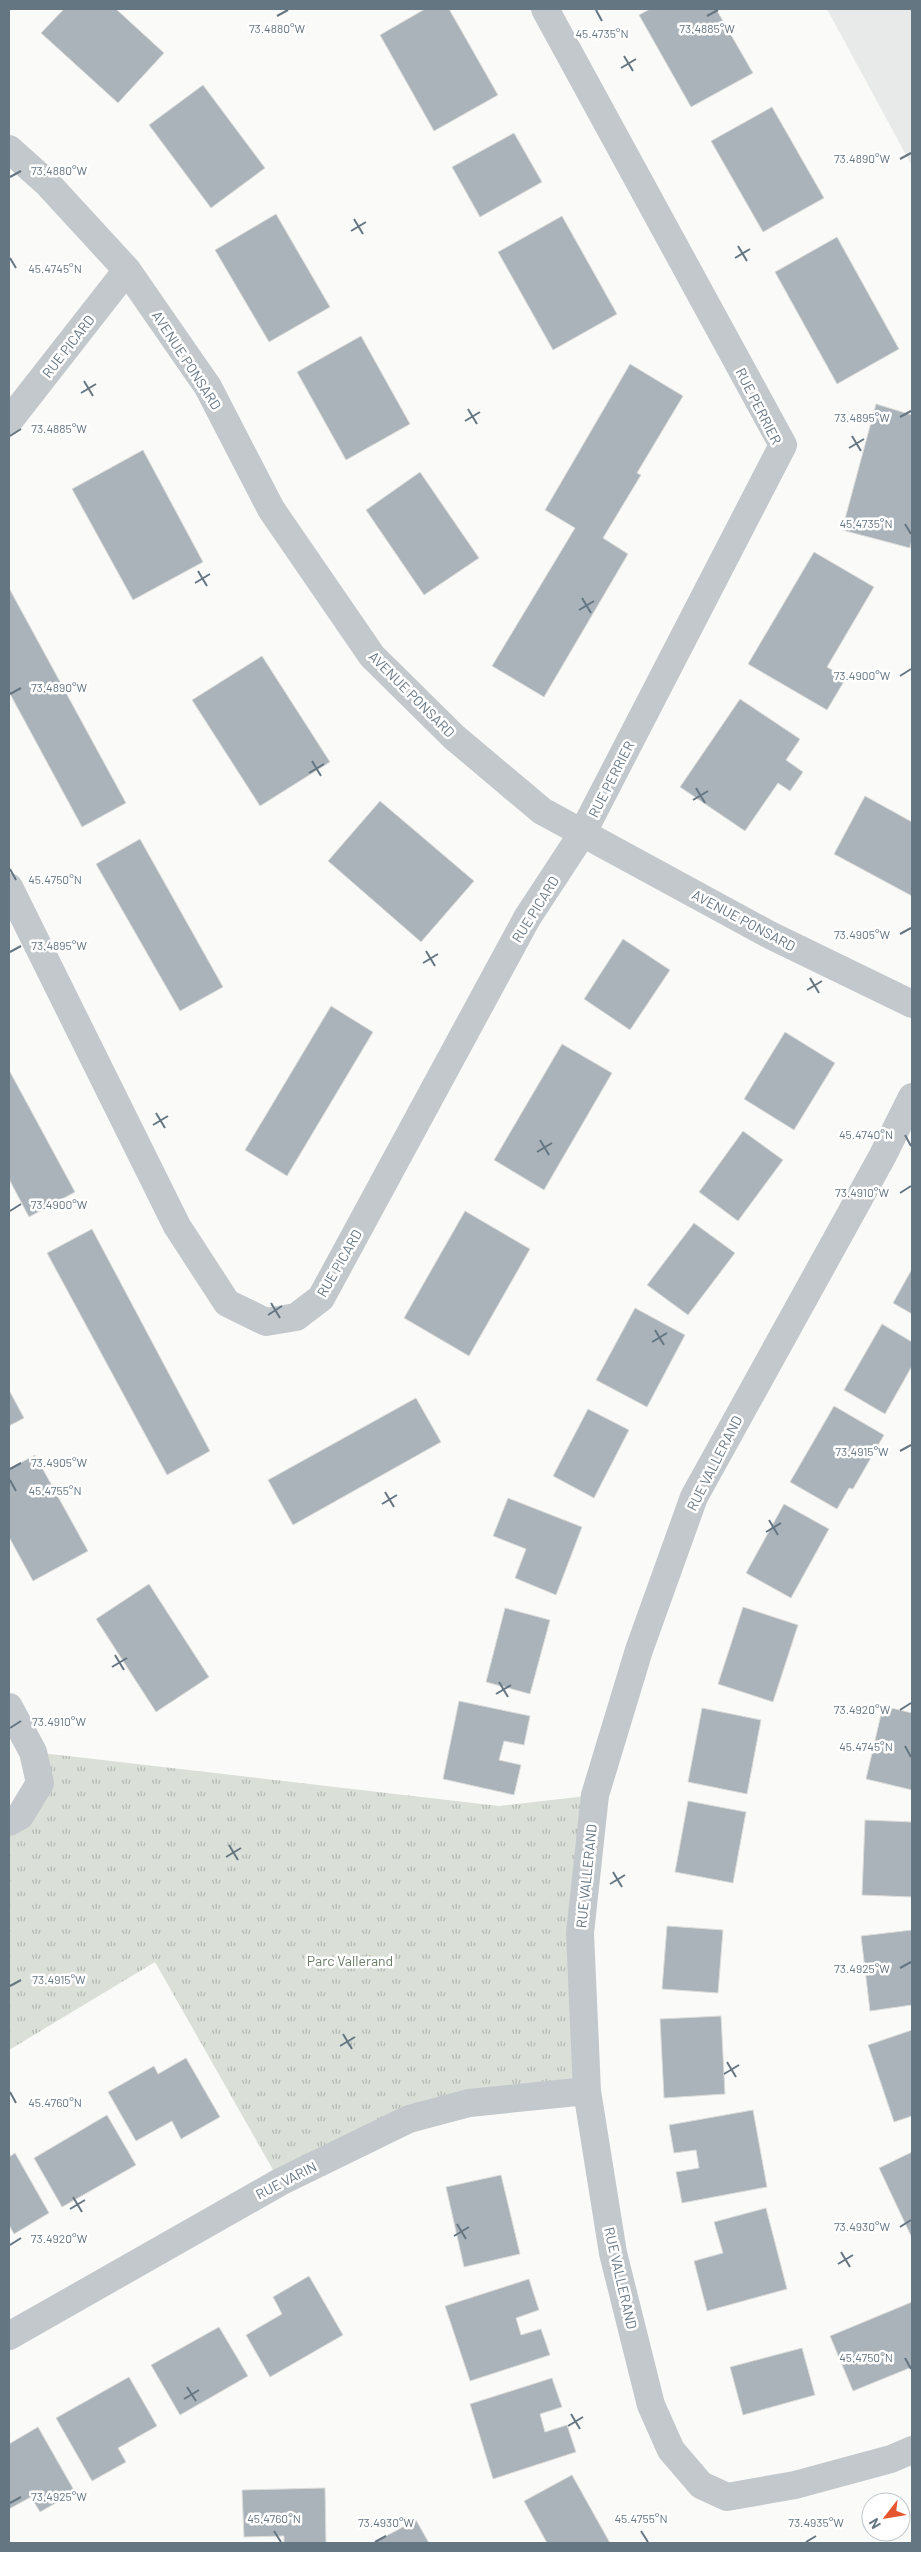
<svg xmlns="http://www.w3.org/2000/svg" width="921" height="2552" font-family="Barlow,sans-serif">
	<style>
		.built { fill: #e8e9e9 }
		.grass { fill: url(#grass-tufts) }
		.building { fill: #aab3b9; stroke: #dcdcda }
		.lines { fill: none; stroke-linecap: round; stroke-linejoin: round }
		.minor { stroke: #c3c8cc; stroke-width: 28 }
		.ticks { fill: none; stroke: #657683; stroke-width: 2 }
		.labels { text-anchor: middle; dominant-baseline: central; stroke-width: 5; stroke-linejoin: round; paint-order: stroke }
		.street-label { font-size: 14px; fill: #657683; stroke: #fff }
		.park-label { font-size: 14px; fill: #687a64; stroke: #fff }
		.ticks-label { font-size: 12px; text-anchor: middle; fill: #657683; stroke: #fff; stroke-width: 5; stroke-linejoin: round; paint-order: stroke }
	</style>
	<defs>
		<pattern id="grass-tufts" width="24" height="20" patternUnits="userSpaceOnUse" patternTransform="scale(1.25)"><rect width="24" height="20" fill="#dadfd7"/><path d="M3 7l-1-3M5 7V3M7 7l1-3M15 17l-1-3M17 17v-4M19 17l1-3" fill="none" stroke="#b4b9b4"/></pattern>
	</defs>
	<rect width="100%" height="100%" fill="#fafaf8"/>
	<path class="built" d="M827 9H912V166Z"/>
	<path class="grass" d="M33 1752 499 1806 595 1795 587 2091 469 2103 280 2182 155 1962 9 2050V1822L20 1815Z"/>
	<path class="building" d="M64 9H116L164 53 118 103 41 33Z
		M425 9H449L498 95 434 131 380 35Z
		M650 9H716L753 73 691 107 639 15Z
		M203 85 265 168 211 208 149 125Z
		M772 107 824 198 763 232 711 141Z
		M514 133 542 182 480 217 452 167Z
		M276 214 330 307 269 342 215 250Z
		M562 216 617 314 553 350 498 252Z
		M837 237 899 349 837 384 775 272Z
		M361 336 410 424 346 460 297 372Z
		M630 364 683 396 637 473 641 475 603 538 628 554 544 697 492 666 575 528 545 510Z
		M876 404 912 415V539L910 548 842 530Z
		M143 450 203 562 133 600 72 489Z
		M420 472 479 558 424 595 366 510Z
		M814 552 874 587 827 667 846 678 827 710 748 664Z
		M9 588 126 803 82 827 9 692Z
		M262 656 330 762 260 806 192 700Z
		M740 699 800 739 786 760 803 772 790 791 778 783 745 831 680 787Z
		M865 796 912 822V896L834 854Z
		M380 801 474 881 421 942 328 861Z
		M140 839 223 987 180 1011 96 864Z
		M623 939 670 970 630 1030 584 999Z
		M331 1006 373 1032 287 1176 245 1150Z
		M785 1032 835 1063 794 1130 744 1099Z
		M562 1044 612 1073 544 1190 494 1160Z
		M9 1070 75 1192 29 1217 9 1179Z
		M743 1131 783 1160 738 1221 699 1192Z
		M465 1211 530 1249 469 1356 404 1318Z
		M694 1223 735 1253 688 1315 647 1285Z
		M92 1229 210 1451 167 1475 47 1253Z
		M912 1269V1314L893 1303Z
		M635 1308 685 1335 647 1407 596 1380Z
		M882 1324 912 1342V1366L885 1414 844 1390Z
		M9 1390 24 1418 9 1426Z
		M416 1398 441 1442 293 1525 268 1480Z
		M834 1406 884 1435 853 1489 849 1488 837 1509 790 1482Z
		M588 1409 629 1430 594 1498 553 1476Z
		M35 1455 88 1551 33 1581 9 1537V1469Z
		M508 1498 582 1527 556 1595 515 1578 526 1549 493 1536Z
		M784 1504 829 1529 791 1598 746 1573Z
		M149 1584 209 1677 156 1712 96 1619Z
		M743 1607 798 1625 773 1702 718 1684Z
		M505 1608 550 1620 530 1694 486 1682Z
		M459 1701 530 1716 524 1745 504 1741 499 1760 521 1765 514 1795 443 1779Z
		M883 1706 912 1713V1790L866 1779Z
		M702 1708 761 1720 747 1794 688 1782Z
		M688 1801 746 1812 733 1883 675 1872Z
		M865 1820 912 1822V1897L862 1895Z
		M667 1926 723 1930 718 1993 662 1989Z
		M912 1930V2005L870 2011 861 1936Z
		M721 2016 725 2094 664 2098 660 2019Z
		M912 2030V2116L894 2122 868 2045Z
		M186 2058 220 2117 181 2139 172 2121 136 2141 108 2092 154 2066 158 2074Z
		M753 2110 767 2187 682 2203 676 2172 699 2168 696 2150 674 2153 669 2125Z
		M107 2115 136 2165 62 2207 34 2158Z
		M912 2152V2238L879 2168Z
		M15 2153 49 2213 14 2234 9 2225V2157Z
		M501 2175 520 2254 464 2267 446 2187Z
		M766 2208 787 2289 707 2311 694 2261 723 2253 714 2222Z
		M309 2276 343 2335 270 2377 246 2335 282 2314 273 2297Z
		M529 2279 539 2310 516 2318 521 2335 541 2329 550 2355 470 2381 445 2306Z
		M912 2302V2367L853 2391 830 2336Z
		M219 2327 248 2376 180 2415 151 2365Z
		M802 2348 815 2395 743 2415 730 2367Z
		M129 2377 157 2426 118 2448 126 2462 92 2481 56 2418Z
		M552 2378 562 2407 540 2414 545 2432 567 2425 576 2452 493 2479 470 2404Z
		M38 2427 75 2492 40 2512 31 2497 9 2509V2444Z
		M572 2475 610 2543H547L524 2501Z
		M325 2488 326 2543H284V2536L244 2537 242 2490Z
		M416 2520 429 2543H373Z"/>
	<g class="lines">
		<path class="minor" d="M9 149 47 183 127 270 208 387 271 509 372 656 454 737 542 811 768 934 912 1004
			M9 421 127 270
			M9 887 177 1226 227 1303 266 1322 296 1317 321 1298 527 918 582 834 783 445 545 9
			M912 1097 882 1157 694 1497 639 1650 595 1795 580 1933 587 2091 613 2253 651 2405 671 2450 701 2485 727 2497 795 2485 891 2459 912 2450
			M9 1707 33 1752 40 1783 20 1816 9 1822
			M9 2336 280 2182 409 2119 469 2103 587 2091"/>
	</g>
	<path class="ticks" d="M596 10 602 21M277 16 288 10M707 16 718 10M624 56 633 71M621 68 636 59M900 159 911 153M10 177 21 171M354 219 363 234M351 231 366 222M738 246 747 261M10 258 16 268M735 258 750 249M84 381 93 396M81 393 96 384M468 409 477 424M900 417 911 411M465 421 480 412M10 436 21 429M852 436 861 451M849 448 864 439M905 524 911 534M198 571 207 586M195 583 210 574M582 598 591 613M579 610 594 601M900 676 911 669M10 694 21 688M312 761 321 776M309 773 324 764M696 788 705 803M693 800 708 791M10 869 16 880M900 934 911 928M426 951 435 966M10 952 21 946M423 963 438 954M810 978 819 993M807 990 822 981M156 1113 165 1128M153 1125 168 1116M905 1135 911 1146M540 1140 549 1155M537 1152 552 1143M900 1193 911 1186M10 1211 21 1204M271 1303 280 1318M268 1315 282 1306M655 1330 664 1345M652 1342 667 1333M900 1451 911 1445M10 1469 21 1463M10 1480 16 1491M385 1492 394 1507M382 1504 397 1495M769 1520 778 1535M766 1532 781 1523M115 1655 124 1670M112 1667 127 1658M499 1682 508 1697M496 1694 511 1685M900 1710 911 1703M10 1728 21 1721M905 1746 911 1757M229 1845 238 1860M226 1857 241 1848M613 1872 622 1887M610 1884 625 1875M900 1968 911 1962M10 1986 21 1980M343 2034 352 2049M340 2046 355 2037M727 2062 736 2077M724 2074 739 2065M10 2092 16 2103M73 2197 82 2212M70 2209 85 2200M457 2224 466 2239M900 2227 911 2220M454 2236 469 2227M10 2245 21 2238M841 2252 850 2267M838 2264 853 2255M905 2358 911 2369M187 2387 196 2401M184 2399 199 2390M571 2414 580 2429M568 2426 583 2417M10 2503 21 2497M274 2531 281 2542M641 2531 648 2542M375 2542 386 2536M806 2542 816 2536"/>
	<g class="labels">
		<g class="street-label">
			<text transform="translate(68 346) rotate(-52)">RUE PICARD</text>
			<text transform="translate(187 360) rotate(57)">AVENUE PONSARD</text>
			<text transform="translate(759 406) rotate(63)">RUE PERRIER</text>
			<text transform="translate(412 694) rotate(45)">AVENUE PONSARD</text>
			<text transform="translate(611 779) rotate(-63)">RUE PERRIER</text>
			<text transform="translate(535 909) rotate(-58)">RUE PICARD</text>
			<text transform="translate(744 920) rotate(28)">AVENUE PONSARD</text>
			<text transform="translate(339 1263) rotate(-60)">RUE PICARD</text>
			<text transform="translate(714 1463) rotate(-63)">RUE VALLERAND</text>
			<text transform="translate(586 1876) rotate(-84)">RUE VALLERAND</text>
			<text transform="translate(286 2180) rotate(-27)">RUE VARIN</text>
			<text transform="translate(621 2278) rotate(77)">RUE VALLERAND</text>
		</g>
		<g class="park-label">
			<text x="350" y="1960">Parc Vallerand</text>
		</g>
	</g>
	<g class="ticks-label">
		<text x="277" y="33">73.4880°W</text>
		<text x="707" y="33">73.4885°W</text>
		<text x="602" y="38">45.4735°N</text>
		<text x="862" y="163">73.4890°W</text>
		<text x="59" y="175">73.4880°W</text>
		<text x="55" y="273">45.4745°N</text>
		<text x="862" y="422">73.4895°W</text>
		<text x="59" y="433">73.4885°W</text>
		<text x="866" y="528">45.4735°N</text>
		<text x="862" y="680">73.4900°W</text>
		<text x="59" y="692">73.4890°W</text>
		<text x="55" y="884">45.4750°N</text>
		<text x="862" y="939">73.4905°W</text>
		<text x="59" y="950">73.4895°W</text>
		<text x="866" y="1139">45.4740°N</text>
		<text x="862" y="1197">73.4910°W</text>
		<text x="59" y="1209">73.4900°W</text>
		<text x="862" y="1456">73.4915°W</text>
		<text x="59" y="1467">73.4905°W</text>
		<text x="55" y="1495">45.4755°N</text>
		<text x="862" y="1714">73.4920°W</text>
		<text x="59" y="1726">73.4910°W</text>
		<text x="866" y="1751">45.4745°N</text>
		<text x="862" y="1973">73.4925°W</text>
		<text x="59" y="1984">73.4915°W</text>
		<text x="55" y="2107">45.4760°N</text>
		<text x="862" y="2231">73.4930°W</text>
		<text x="59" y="2243">73.4920°W</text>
		<text x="866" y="2362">45.4750°N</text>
		<text x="59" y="2501">73.4925°W</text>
		<text x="274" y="2523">45.4760°N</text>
		<text x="641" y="2523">45.4755°N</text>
		<text x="386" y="2527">73.4930°W</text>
		<text x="816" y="2527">73.4935°W</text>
	</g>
	<rect width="921" height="2552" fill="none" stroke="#657683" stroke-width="20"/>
	<g transform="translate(886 2517) rotate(239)"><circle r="24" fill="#ffffff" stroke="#c1c8cd"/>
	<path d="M0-4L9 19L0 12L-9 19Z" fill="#e4572e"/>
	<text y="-8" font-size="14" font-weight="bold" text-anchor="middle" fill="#657683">N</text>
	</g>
</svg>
